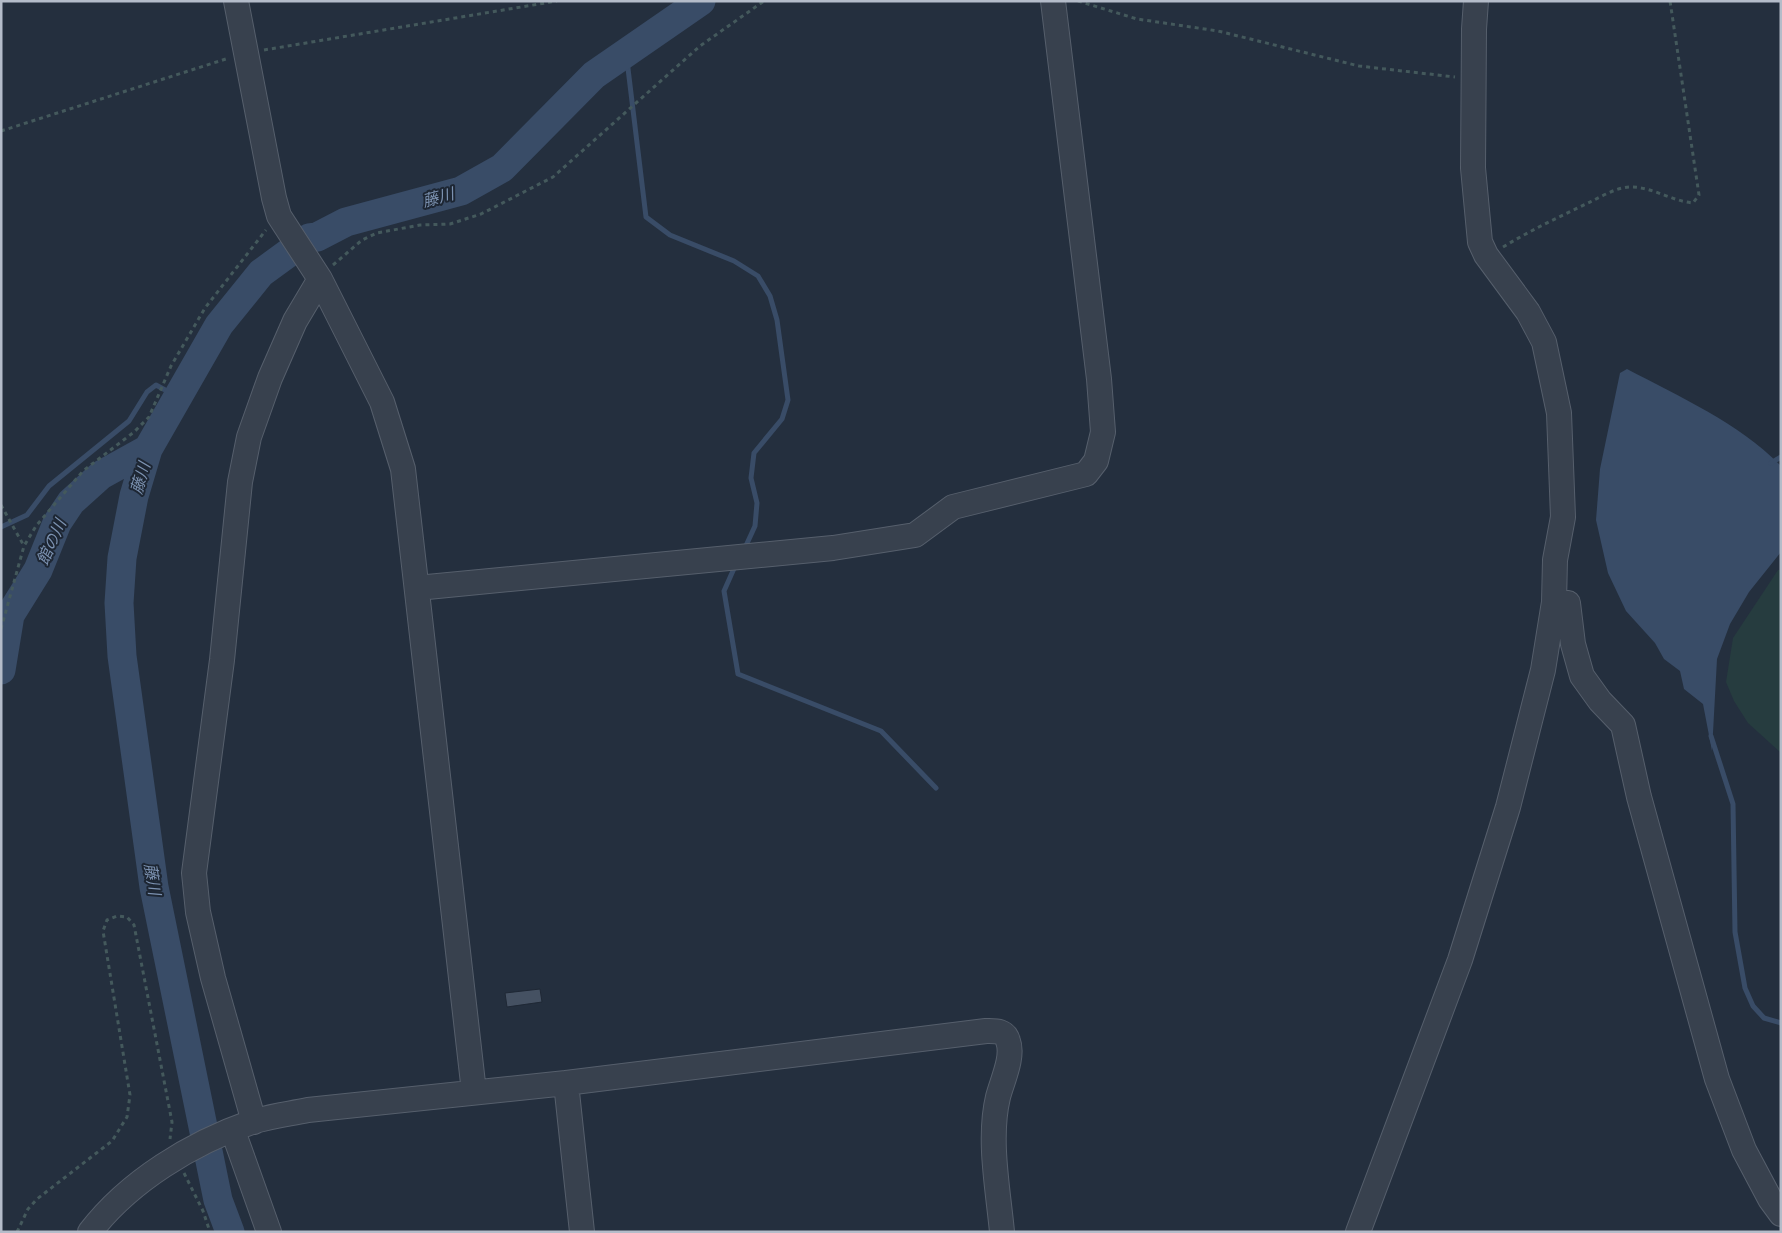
<svg xmlns="http://www.w3.org/2000/svg" width="1782" height="1233" font-family="Quicksand,'Noto Sans JP',sans-serif">
	<style>
		.green { fill: #263c3f }
		.water { fill: #394c67 }
		.lines { fill: none; stroke-linecap: round; stroke-linejoin: round }
		.stream { stroke: #394c67; stroke-width: 5 }
		.river { stroke: #394c67; stroke-width: 29 }
		.building { fill: #455162; stroke: #1f2835 }
		.minor-casing { stroke: #565f6c; stroke-width: 26 }
		.path { stroke: #44595c; stroke-width: 3; stroke-dasharray: 4 4; stroke-linecap: butt }
		.minor { stroke: #38414e; stroke-width: 24 }
		.labels { text-anchor: middle; dominant-baseline: central; stroke-width: 4; stroke-linejoin: round; paint-order: stroke }
		.water-label { font-size: 16px; font-style: italic; fill: #7c92b1; stroke: #1d2633 }
	</style>
	<rect width="100%" height="100%" fill="#242f3e"/>
	<path class="green" d="M1778 570H1781V753L1748 723 1734 701 1726 682 1733 638Z"/>
	<path class="water" d="M1627 369C1680 397 1739 423 1781 466V552L1749 592 1730 624 1717 659 1712 751 1703 704 1684 689 1680 671 1664 659 1655 643 1626 611 1608 573 1596 520 1600 469 1620 373Z"/>
	<g class="lines">
		<path class="stream" d="M626 52 646 217 670 235 734 261 758 276 770 296 777 320 788 400 782 419 754 453 751 478 757 503 755 526 744 550
			M1771 463 1781 457
			M1 527 27 515 49 486 129 421 147 392 156 385 178 397
			M736 564 724 591 738 674 881 731 936 788
			M1711 736 1733 804 1735 932 1745 988 1753 1006 1764 1018 1781 1023"/>
		<path class="river" d="M1 670 10 615 38 570 57 523 71 502 101 475 148 449
			M230 1232 218 1200 154 887 122 656 119 603 122 558 134 496 148 449 219 325 261 273 309 238 317 237 346 222 461 191 502 168 594 75 701 1"/>
	</g>
	<path class="building" d="M540 989 542 1002 507 1007 505 993Z"/>
	<g class="lines">
		<defs>
			<path id="minor" d="M236 1 274 198 279 216 320 279 295 321 270 378 249 437 240 482 222 660 194 873 198 912 213 978 254 1122
				M320 279 382 402 403 469 474 1092
				M417 588 833 548 915 535 953 507 1086 474 1096 461 1103 432 1099 379 1053 1
				M1554 602 1568 603 1573 644 1582 676 1600 701 1623 725 1639 797 1717 1079 1744 1150 1770 1199 1781 1214
				M566 1083 582 1232
				M233 1131 269 1232
				M90 1232C129 1181 192 1143 252 1122 270 1116 289 1114 308 1110L566 1083 986 1031C995 1031 1005 1030 1008 1041 1014 1057 1002 1081 998 1097 988 1139 998 1189 1002 1232
				M1358 1232 1460 960 1508 807 1543 670 1554 602 1555 560 1563 517 1559 413 1544 342 1528 312 1486 255 1480 242 1473 168 1474 29 1476 1"/>
		</defs>
		<use href="#minor" class="minor-casing"/>
		<path class="path" d="M1078 1 1137 19 1218 31 1359 66 1455 77
			M264 50 557 1
			M1 131 229 58
			M1503 247C1531 230 1559 217 1588 203 1601 197 1616 187 1631 187 1652 187 1672 201 1693 203L1699 195 1670 1
			M333 265 362 240 377 233 420 225 450 224 481 214 553 177 700 46 764 1
			M1 505 24 546
			M1 629 24 546 36 526 83 471 134 432 149 417 171 366 205 308 266 230
			M184 1173 203 1211 210 1232
			M17 1232 28 1209 37 1199 112 1141 127 1117 130 1095 103 931 107 920 117 916 127 917 134 925 172 1122 170 1139"/>
		<use href="#minor" class="minor"/>
	</g>
	<g class="labels">
		<g class="water-label">
			<text transform="translate(438 197) rotate(-15)">藤川</text>
			<text transform="translate(140 478) rotate(-74)">藤川</text>
			<text transform="translate(51 542) rotate(-66)">館の川</text>
			<text transform="translate(153 879) rotate(81)">藤川</text>
		</g>
	</g>
	<rect width="1782" height="1233" fill="none" stroke="#b4bcc9" stroke-width="5"/>
</svg>
